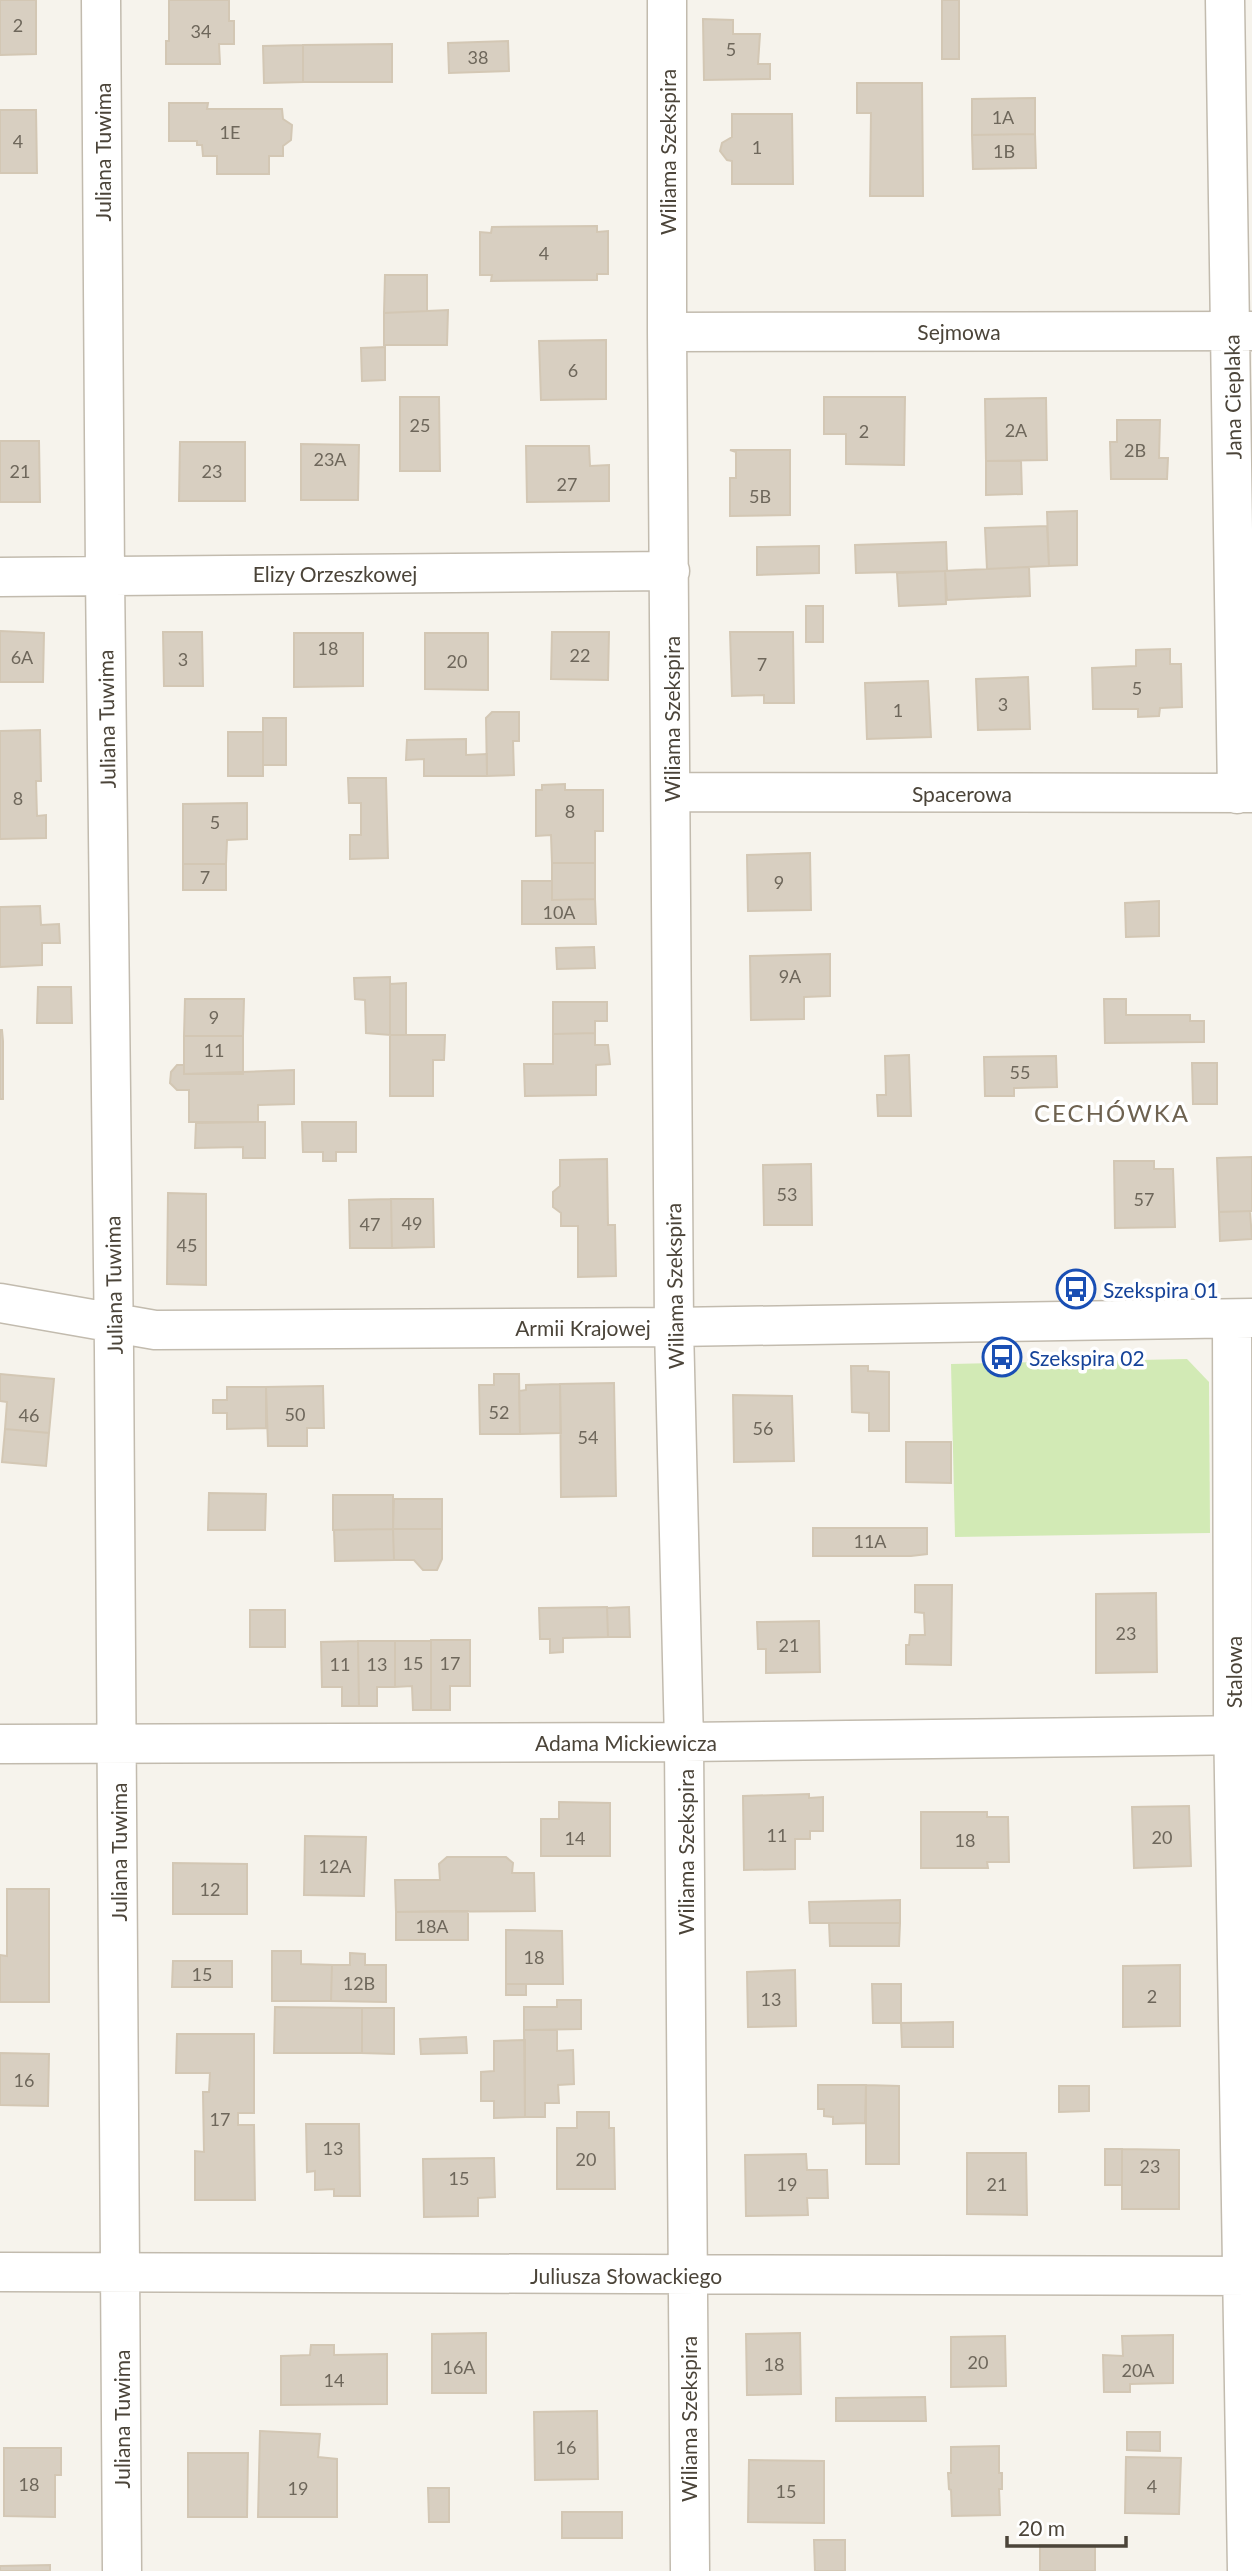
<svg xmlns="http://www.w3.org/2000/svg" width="1252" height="2571" font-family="Lato,sans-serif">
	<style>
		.green { fill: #d2eab5 }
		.building { fill: #d8cfc1; stroke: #d3c7b4; stroke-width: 2 }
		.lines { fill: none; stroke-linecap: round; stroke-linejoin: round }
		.minor-casing { stroke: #c2bbae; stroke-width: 41 }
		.minor { stroke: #fff; stroke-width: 38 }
		.labels { text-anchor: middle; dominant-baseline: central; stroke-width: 7; stroke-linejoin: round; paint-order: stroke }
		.number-label { font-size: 18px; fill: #6e675b }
		.street-label { font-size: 21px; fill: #4b4439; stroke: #fff }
		.transit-label { font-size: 21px; fill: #164399; stroke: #fff; text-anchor: start }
		.quarter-label { font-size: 24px; letter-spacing: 2px; fill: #6e6250; stroke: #fff }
	</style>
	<rect width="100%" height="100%" fill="#f6f3ec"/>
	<path class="green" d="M1187 1359 1209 1382 1210 1533 955 1537 951 1364Z"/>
	<path class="building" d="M0 0H36V54L0 55Z
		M169 0H229V21H234V44H219L220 64H166V41H169Z
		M942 0H959V59H942Z
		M703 19 733 20V34H760L758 64H770V79L704 80Z
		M508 41 509 71 449 73 448 43Z
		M392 44V82H303V45Z
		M303 45V82L264 83 263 46Z
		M857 83H922L923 196H870L871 113H857Z
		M1035 98V134L972 135V99Z
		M169 103H208L207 109H282L283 119 292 125 291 140 283 146V156H269V174H217V156H203L202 145H197V141H169Z
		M0 110H36L37 173H0Z
		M732 114H792L793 184H732V161L727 160 720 151 722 143 732 137Z
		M1035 134 1036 168 973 169 972 135Z
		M597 226V232L608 231V274H597V280L491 281 492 275H480V232L491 233 492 227Z
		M385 275H427V311L384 313Z
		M448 310 447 345H384V313Z
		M606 340V399L541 400 539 341Z
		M385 347V380L362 381 361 348Z
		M400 397H439L440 471H400Z
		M824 397H905L904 465 846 464V434H824Z
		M1046 398 1047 460 986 461 985 399Z
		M1117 420H1160L1159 458H1168L1167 479H1111L1110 442H1117Z
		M0 441H39L40 502H0Z
		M180 442H245V501H179Z
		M301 444 359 445 358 500H301Z
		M526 446H589L590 466 609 465V501L527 502Z
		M730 450H790V515L730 516V478H736V452Z
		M986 461H1021L1022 494 986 495Z
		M1077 511V565L1049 566 1047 512Z
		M1047 526 1049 566 987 569 985 528Z
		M946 542 947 571 856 573 855 545Z
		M819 546V573L757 575V547Z
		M1029 567 1030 596 947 600 945 571Z
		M945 571 946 604 899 606 897 573Z
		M806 606H823V642H806Z
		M0 631 44 633 43 682H0Z
		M163 632H202L203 686H164Z
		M552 632H609L608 680 551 679Z
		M730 632H793L794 703H764V695L732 696Z
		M294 633H363V686L294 687Z
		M425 633H488V690L425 689Z
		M1170 649V664H1181L1182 707 1160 708 1159 716 1138 717V709H1093L1092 668 1136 666V650Z
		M1028 677 1030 729 978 730 976 679Z
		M928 681 931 737 867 739 865 683Z
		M492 712H519V741H513L514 775 487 776 486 718Z
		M263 718H286V765H263Z
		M40 730 41 781H36L37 816 46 815V838L0 839V731Z
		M228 732H263V776H228Z
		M466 739V755L487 754V776H424V759L406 760 407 740Z
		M348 778H386L388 858 350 859V835H361V803H349Z
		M565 784V790H603V831H595V863H552L551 835 536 836V790H542V785Z
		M247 803V839L227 840 226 864H183V804Z
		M810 853 811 910 748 911 747 855Z
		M552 863H595V899L552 900Z
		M183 864H226V890H183Z
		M522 881H552V900L595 899 596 924H522Z
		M1159 901V936L1126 937 1125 903Z
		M40 906 41 925 59 924 60 943H42V965L0 967V907Z
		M594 947 595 968 557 969 556 948Z
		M830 954V996L804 997V1019L751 1020 750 956Z
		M390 977V1035L366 1033 365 1000 355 999 354 978Z
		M406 983V1035H390V984Z
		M38 987H71L72 1023H37Z
		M185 999H244L243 1036H184Z
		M1104 999H1126V1015H1190V1021H1204V1042L1105 1043Z
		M553 1002H607V1021H595V1033L553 1034Z
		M0 1030H2L3 1041V1099H0Z
		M595 1033V1045H608L610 1064 596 1065V1095L525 1096 524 1064H553V1034Z
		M390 1035H445L444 1060H433V1096H390Z
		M184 1036H243V1074H184Z
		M909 1055 911 1116H878L877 1095H886L885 1056Z
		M1056 1056 1057 1087 1014 1088V1096H985L984 1057Z
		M1192 1063H1217V1104H1193Z
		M177 1065H184V1074L294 1070V1104L258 1105V1122H189V1090H177L170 1083 171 1072Z
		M258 1122H265V1158H243V1147L195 1148 196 1123Z
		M302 1122H356V1152H336V1161H323V1152H303Z
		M1252 1157V1211L1219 1212 1217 1158Z
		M607 1159 608 1225H615L616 1276 578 1277V1226H561V1213L553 1207V1192L560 1186V1160Z
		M1114 1161H1154V1169H1173L1175 1227 1115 1228Z
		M811 1164 812 1225H764L763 1165Z
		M168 1193 206 1194V1285L167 1284Z
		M391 1199 392 1248H350L349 1200Z
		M391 1199H433L434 1247 392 1248Z
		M1250 1211 1252 1239 1220 1241 1219 1212Z
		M851 1366H868V1371L889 1372V1431H869V1413L852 1412Z
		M0 1374 54 1379 49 1433 5 1429 7 1402 0 1401Z
		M494 1374H519L520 1434H480L479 1385H494Z
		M614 1383 616 1496 561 1497 560 1384Z
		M560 1384 561 1433 520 1434 519 1391 526 1390V1385Z
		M323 1386 324 1428H307V1446H268L266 1387Z
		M227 1387H266V1428L227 1429V1413H213V1400H227Z
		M733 1395 792 1396 794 1461 734 1462Z
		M5 1429 49 1433 46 1466 2 1462Z
		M906 1442H951V1483L906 1482Z
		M209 1493 266 1494 265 1530H208Z
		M333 1495H393V1529L333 1530Z
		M394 1499H442V1529H393Z
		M813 1528H927V1554L911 1556H813Z
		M393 1529 394 1560 335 1561 334 1530Z
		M393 1529H442V1559L437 1570H423L414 1560H394Z
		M915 1585H952L951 1665 906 1664V1645H909L910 1635H925L924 1613 915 1612Z
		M1156 1593 1157 1672 1096 1673V1594Z
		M629 1607 630 1637H608L607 1608Z
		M539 1608 607 1607 608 1637 563 1638V1652L550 1653V1639H540Z
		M250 1610H285V1647H250Z
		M819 1621 820 1672 766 1673V1649H758L757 1622Z
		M431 1640H470V1686H450V1710H431Z
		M358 1641H395V1687H377V1706H359Z
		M358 1641 359 1706H342V1687H322L321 1642Z
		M395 1641H431V1710H413L412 1686 395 1687Z
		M809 1794V1798L823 1797V1831H810V1839H795V1869L744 1870 743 1796Z
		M559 1802 610 1803V1856H541V1819H559Z
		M1189 1806 1191 1866 1134 1868 1132 1807Z
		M921 1812H987V1817H1008L1009 1862H987L988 1868H921Z
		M305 1836 366 1837 364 1896 304 1895Z
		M447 1857H506L513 1863 512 1873H534L535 1911 396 1912 395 1880H440L439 1864Z
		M173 1863 247 1864V1914H173Z
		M7 1889H49V2002H0V1955L7 1956Z
		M900 1900V1923H810L809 1902Z
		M468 1911V1940H396V1912Z
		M829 1923H900L899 1946H830Z
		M506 1930 562 1931 563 1984H506Z
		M272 1951H301V1964L332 1965 331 2001H272Z
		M350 1953 365 1954V1965H386V2002L331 2001 332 1965H350Z
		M173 1961H232V1987H172Z
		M1180 1965V2026L1123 2027V1966Z
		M795 1970 796 2026 748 2027 747 1972Z
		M506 1984H526V1995H506Z
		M872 1984H901V2023H873Z
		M557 2000H581V2029L524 2030V2007H557Z
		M275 2007 362 2008V2053H274Z
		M362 2008H394V2054L362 2053Z
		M953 2022V2047H902L901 2023Z
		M524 2030H557V2051L573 2050 574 2084 558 2085 559 2103H545V2117H525Z
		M177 2034H254V2113H238V2125H254L255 2200H195V2151L204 2152 203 2092H209L210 2073H176Z
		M466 2037 467 2053 421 2054 420 2039Z
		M525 2040V2117L494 2118V2101H481V2072L494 2071V2041Z
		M0 2053 49 2054 48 2106 0 2105Z
		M818 2085H866L865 2123 833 2124V2117L824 2116V2109H818Z
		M866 2085 899 2086V2164H866Z
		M1059 2086H1089V2111L1059 2112Z
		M577 2112H609V2128H614L615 2189H557V2128H577Z
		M306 2124H359L360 2196H334V2189L315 2190V2171L307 2172Z
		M1105 2149H1122V2185H1105Z
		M1122 2149 1179 2150V2209H1122Z
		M967 2153H1026L1027 2215 967 2214Z
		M806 2154 807 2170H827L828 2198H807L808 2215 746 2216 745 2155Z
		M494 2158 495 2197 478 2198V2216L424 2217 423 2159Z
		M486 2333V2393H432V2334Z
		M800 2333 801 2394 747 2395 746 2334Z
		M1173 2335V2383L1130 2384V2392H1104L1103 2355 1123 2356 1122 2336Z
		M1005 2336 1006 2386 951 2387V2337Z
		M311 2345H334V2355L387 2354V2404L281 2405V2356L310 2355Z
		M925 2397 926 2421H836V2398Z
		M597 2411 598 2479 535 2480 534 2412Z
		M260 2431 320 2434 318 2457 337 2459V2517H258Z
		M1127 2432H1160V2451L1127 2450Z
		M999 2446V2473H1002V2489H999L1000 2515 952 2516 951 2490 949 2489 948 2473H951V2447Z
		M4 2448H61V2475H55V2517L4 2516Z
		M188 2453H248L247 2517H188Z
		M1126 2457 1181 2458 1179 2514 1125 2513Z
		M749 2460 824 2461V2523L748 2522Z
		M428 2488H449V2522H429Z
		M562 2512H622V2538H562Z
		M814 2540H845V2571H815Z
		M1040 2545 1095 2546V2571H1040Z
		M50 2565V2571H0V2566Z"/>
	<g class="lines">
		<defs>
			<path id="minor" d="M101 0 105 575 114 1352 122 2571
				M667 0V332L674 1327 684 1742 690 2571
				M1225 0 1237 794
				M667 332 1252 331
				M0 577 670 571
				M671 792 1252 793
				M0 1303 155 1330 674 1327 1252 1318
				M1232 1319 1233 1716 1247 2571
				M0 1744 684 1742 1252 1735
				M0 2272 1252 2276"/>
		</defs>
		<use href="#minor" class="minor-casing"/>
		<use href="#minor" class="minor"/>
	</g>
	<defs>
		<symbol id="bus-ring" viewBox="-11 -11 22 22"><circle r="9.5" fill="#fff" stroke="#1a4fb4" stroke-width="1.5"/><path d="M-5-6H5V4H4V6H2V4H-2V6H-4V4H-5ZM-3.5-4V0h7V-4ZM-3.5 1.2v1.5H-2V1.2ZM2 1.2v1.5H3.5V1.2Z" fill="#1a4fb4"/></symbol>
	</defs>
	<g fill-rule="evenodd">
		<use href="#bus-ring" x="1054" y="1267" width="44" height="44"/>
		<use href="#bus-ring" x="980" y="1335" width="44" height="44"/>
	</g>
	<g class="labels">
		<g class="number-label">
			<text x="18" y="25">2</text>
			<text x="201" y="31">34</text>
			<text x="731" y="49">5</text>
			<text x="478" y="57">38</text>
			<text x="1003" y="117">1A</text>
			<text x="230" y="132">1E</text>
			<text x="18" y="141">4</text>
			<text x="757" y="147">1</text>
			<text x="1004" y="151">1B</text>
			<text x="544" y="253">4</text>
			<text x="573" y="370">6</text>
			<text x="420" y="425">25</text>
			<text x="1016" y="430">2A</text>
			<text x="864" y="431">2</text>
			<text x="1135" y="450">2B</text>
			<text x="330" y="459">23A</text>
			<text x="20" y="471">21</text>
			<text x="212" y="471">23</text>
			<text x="567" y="484">27</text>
			<text x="760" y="496">5B</text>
			<text x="328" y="648">18</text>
			<text x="580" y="655">22</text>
			<text x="22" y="657">6A</text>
			<text x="183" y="659">3</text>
			<text x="457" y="661">20</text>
			<text x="762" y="664">7</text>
			<text x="1137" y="688">5</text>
			<text x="1003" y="704">3</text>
			<text x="898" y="710">1</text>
			<text x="18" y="798">8</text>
			<text x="570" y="811">8</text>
			<text x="215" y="822">5</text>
			<text x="205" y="877">7</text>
			<text x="779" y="882">9</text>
			<text x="559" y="912">10A</text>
			<text x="790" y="976">9A</text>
			<text x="214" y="1017">9</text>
			<text x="214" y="1050">11</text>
			<text x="1020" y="1072">55</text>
			<text x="787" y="1194">53</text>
			<text x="1144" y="1199">57</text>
			<text x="412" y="1223">49</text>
			<text x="370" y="1224">47</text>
			<text x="187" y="1245">45</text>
			<text x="499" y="1412">52</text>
			<text x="295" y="1414">50</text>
			<text x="29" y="1415">46</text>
			<text x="763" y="1428">56</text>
			<text x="588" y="1437">54</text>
			<text x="870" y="1541">11A</text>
			<text x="1126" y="1633">23</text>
			<text x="789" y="1645">21</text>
			<text x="413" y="1663">15</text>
			<text x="450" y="1663">17</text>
			<text x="340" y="1664">11</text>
			<text x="377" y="1664">13</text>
			<text x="777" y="1835">11</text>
			<text x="1162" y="1837">20</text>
			<text x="575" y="1838">14</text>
			<text x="965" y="1840">18</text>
			<text x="335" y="1866">12A</text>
			<text x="210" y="1889">12</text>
			<text x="432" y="1926">18A</text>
			<text x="534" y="1957">18</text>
			<text x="202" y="1974">15</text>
			<text x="359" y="1983">12B</text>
			<text x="1152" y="1996">2</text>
			<text x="771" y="1999">13</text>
			<text x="24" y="2080">16</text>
			<text x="220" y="2119">17</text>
			<text x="333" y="2148">13</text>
			<text x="586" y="2159">20</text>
			<text x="1150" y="2166">23</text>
			<text x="459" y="2178">15</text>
			<text x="787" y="2184">19</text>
			<text x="997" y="2184">21</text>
			<text x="978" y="2362">20</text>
			<text x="774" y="2364">18</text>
			<text x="459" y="2367">16A</text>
			<text x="1138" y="2370">20A</text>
			<text x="334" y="2380">14</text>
			<text x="566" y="2447">16</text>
			<text x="29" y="2484">18</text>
			<text x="1152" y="2486">4</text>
			<text x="298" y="2488">19</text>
			<text x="786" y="2491">15</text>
		</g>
		<g class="street-label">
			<text transform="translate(102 152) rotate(-90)">Juliana Tuwima</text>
			<text transform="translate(667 152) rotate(-90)">Wiliama Szekspira</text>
			<text x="959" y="331">Sejmowa</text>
			<text transform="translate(1232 397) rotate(-91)">Jana Cieplaka</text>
			<text x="335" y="573">Elizy Orzeszkowej</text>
			<text transform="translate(106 719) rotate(-91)">Juliana Tuwima</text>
			<text transform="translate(671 719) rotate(-90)">Wiliama Szekspira</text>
			<text x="962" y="793">Spacerowa</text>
			<text transform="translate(113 1285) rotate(-91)">Juliana Tuwima</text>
			<text transform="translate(674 1286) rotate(-91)">Wiliama Szekspira</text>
			<text x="583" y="1327">Armii Krajowej</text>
			<text transform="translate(1233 1672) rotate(-90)">Stalowa</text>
			<text x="626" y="1742">Adama Mickiewicza</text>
			<text transform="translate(118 1852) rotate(-90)">Juliana Tuwima</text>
			<text transform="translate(685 1852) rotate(-90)">Wiliama Szekspira</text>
			<text x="626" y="2275">Juliusza Słowackiego</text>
			<text transform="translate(121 2419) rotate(-90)">Juliana Tuwima</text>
			<text transform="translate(688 2419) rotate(-90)">Wiliama Szekspira</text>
		</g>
		<g class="transit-label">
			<text x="1103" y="1289">Szekspira 01</text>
			<text x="1029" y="1357">Szekspira 02</text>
		</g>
		<g class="quarter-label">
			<text x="1112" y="1112">CECHÓWKA</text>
		</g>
	</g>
	<path d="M1007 2536v10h119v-10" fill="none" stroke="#4b4439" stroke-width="3.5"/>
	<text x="1018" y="2536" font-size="21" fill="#4b4439" stroke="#ffffff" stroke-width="5" paint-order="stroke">20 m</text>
</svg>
